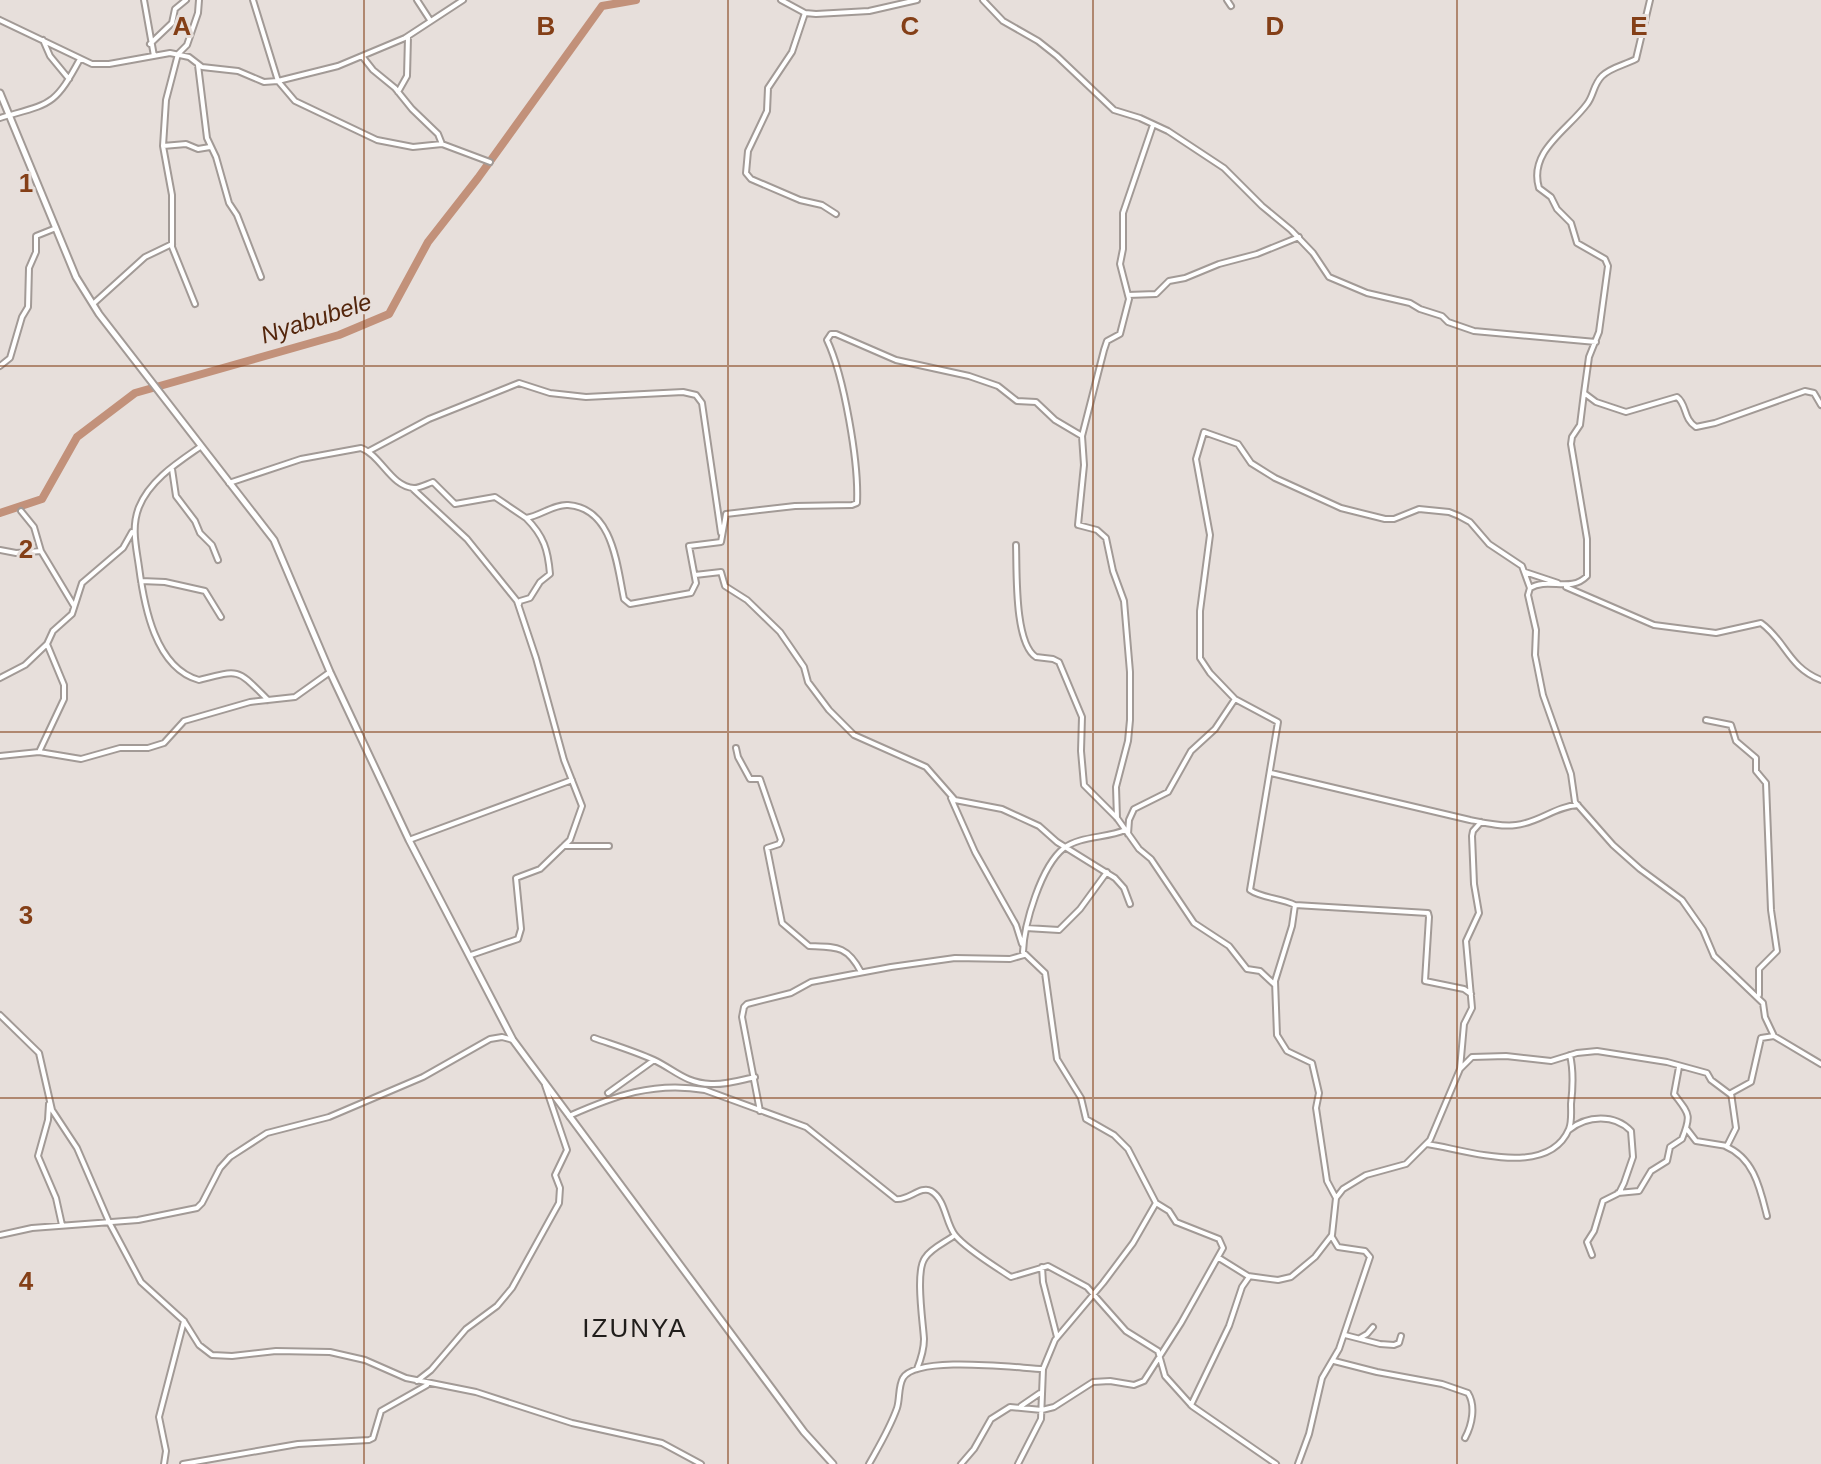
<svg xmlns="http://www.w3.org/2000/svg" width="1821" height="1464" font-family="Helvetica,sans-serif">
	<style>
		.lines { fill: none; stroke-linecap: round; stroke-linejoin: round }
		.stream { stroke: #c2917a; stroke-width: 2 }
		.river { stroke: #c2917a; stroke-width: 8 }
		.street-casing { stroke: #a29a96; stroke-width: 8 }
		.secondary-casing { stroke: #a29a96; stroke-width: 9 }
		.street { stroke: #fff; stroke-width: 4 }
		.secondary { stroke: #fff; stroke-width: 5 }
		.grid { fill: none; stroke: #843f17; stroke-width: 2; stroke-opacity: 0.55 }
		.labels { text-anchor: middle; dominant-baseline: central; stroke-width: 6; stroke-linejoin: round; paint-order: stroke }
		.water-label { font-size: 24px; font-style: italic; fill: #54260c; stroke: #e7dfdb }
		.quarter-label { font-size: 26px; letter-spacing: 2px; fill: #201d1b; stroke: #e7dfdb }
		.grid-label { font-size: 26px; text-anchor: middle; font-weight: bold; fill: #843f17; stroke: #e7dfdb; stroke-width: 6; stroke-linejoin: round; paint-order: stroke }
	</style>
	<rect width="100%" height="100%" fill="#e7dfdb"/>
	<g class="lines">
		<path class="stream" d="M632 1 633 0"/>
		<path class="river" d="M0 513 42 499 77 437 135 393 339 335 389 314 428 242 478 178 602 6 636 0"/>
		<defs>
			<path id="street" d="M144 0 154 56
				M253 0 278 81 295 101 377 140 413 147 442 144 490 162
				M417 0 430 20
				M781 0 805 13 816 14 869 11 917 0
				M983 0 1003 21 1038 41 1057 56 1114 110 1140 118 1168 131 1224 168 1262 206 1291 230 1313 253 1329 277 1367 293 1410 303 1420 309 1442 316 1448 322 1474 331 1596 342
				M1227 0 1231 6
				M1650 0 1636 59C1625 65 1611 67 1602 76 1593 85 1594 95 1587 104 1568 130 1528 151 1539 188L1551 197 1557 209 1571 223 1577 243 1605 259 1608 266 1599 332 1589 357 1584 393 1596 402 1626 412 1677 397C1687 404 1683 419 1696 427L1715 423 1805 391 1814 393 1821 405
				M805 13 792 52 768 88 767 111 748 151 746 173 751 179 800 200 822 205 836 214
				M0 20 92 64H109L170 53 189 57 202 67 238 71 264 82 278 81 338 66 405 38 463 0
				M43 40 50 56 69 79
				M150 44 172 23 175 9 186 0
				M362 56 373 70 395 88 412 109 438 134 442 144
				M198 65 207 138 216 157 229 203 237 215 261 277
				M398 92 407 76 408 37
				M0 118C51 103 54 107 80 59
				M163 146 186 144 198 149 210 147
				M1128 295 1156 294 1169 281 1185 278 1219 264 1257 254 1299 237
				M93 304 145 257 172 244
				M195 304 172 247V195L163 146 166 100 178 54 187 45 198 13 199 0
				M0 366 10 358 22 317 28 307 29 268 36 252V236L56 228
				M1584 393 1580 425 1572 437 1571 444 1587 539V576C1571 593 1548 577 1530 588L1528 595 1536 630 1535 655 1543 695 1571 774 1575 802 1613 845 1640 869 1682 900 1703 930 1714 956 1763 1003 1765 1017 1774 1036 1821 1064
				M200 447C177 463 150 480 139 507 131 527 136 546 139 567 144 605 155 668 199 680 241 669 237 669 268 700
				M369 451 429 419 519 383 550 393 586 397 683 392 696 395 702 403 721 533
				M172 469 176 496 195 521 200 533 212 545 218 560
				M229 483 301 459 361 448C381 455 391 487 414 488 420 488 427 484 433 482L455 504 495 497 526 518C540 516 554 504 568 505 613 508 617 566 624 599L630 604 691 593 696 583 689 546 721 542 726 514 795 506 852 505 857 503C859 463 844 376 827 340L831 334H836L896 360 969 376 998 386 1017 401 1036 402 1055 420 1082 436
				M412 488 467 539 517 601 536 658 564 760 582 806 570 840 540 869 516 878 521 929 518 939 471 955
				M21 511 34 527 41 551 74 606
				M1016 545C1017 570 1014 643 1036 657L1053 659 1059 662 1082 717 1081 751 1084 785 1117 818 1139 849 1151 859 1194 923 1229 946 1247 969 1260 971 1275 985
				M0 550 16 553 41 551
				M1525 572 1558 583
				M695 575 721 572 725 586 747 600 780 632 804 667 808 682 829 710 854 735 926 767 955 800 1002 809 1039 826 1057 842 1115 878 1124 888 1130 904
				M141 581 165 582 205 591 221 617
				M1566 587 1654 625 1716 633 1761 623C1786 641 1788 667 1821 680
				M519 604 520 601 530 598 540 582 550 574C548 550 544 536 526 518
				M0 678 25 665 47 644 53 631 72 614 82 583 123 548 132 532
				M1706 720 1731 725 1736 741 1756 758V771L1766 783 1771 910 1777 951 1759 969V995
				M736 748 738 757 750 779H760L761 782 781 840 779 844 767 848 782 923 809 946C836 947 847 945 861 972
				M39 752 64 699V685L47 644
				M0 756 39 752 81 759 120 748H148L164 743 184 721 250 702 295 697 330 672
				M1271 773 1470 820C1485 823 1502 827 1516 825 1538 823 1556 806 1578 805
				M951 798 975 852 1016 925 1022 944
				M1117 818 1116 787 1128 741 1130 720V672L1124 601 1113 571 1106 538 1097 530 1078 525 1084 465 1082 436 1104 350 1107 341 1120 334 1129 299 1120 264 1123 249V213L1153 125
				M1128 834 1129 820 1134 809 1168 792 1191 751 1215 729 1235 699
				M409 840 572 780
				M564 846H609
				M1295 905 1292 926 1275 981 1277 1035 1287 1051 1312 1063 1319 1093 1316 1108 1327 1181 1336 1198
				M1026 928 1059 930 1080 909 1107 872
				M1471 994 1464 989 1425 981 1429 917 1428 913 1295 905C1281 898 1261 898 1250 890L1278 722 1235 699 1210 673 1200 658V611L1210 535 1196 459 1204 432 1238 444 1251 463 1275 478 1341 508 1385 519H1394L1419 509 1449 512 1459 516 1470 522 1489 544 1522 566 1530 588
				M0 1015 39 1053 52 1110 77 1148 109 1222 141 1282 184 1321 199 1345 212 1355 232 1356 276 1351 330 1352 365 1360 406 1378 476 1392 572 1423 662 1443 701 1464
				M594 1038C614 1045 634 1051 654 1060 675 1070 685 1083 711 1084 726 1085 741 1080 755 1077
				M1460 1069 1472 1057 1506 1056 1551 1061 1577 1053 1597 1051 1667 1062 1707 1073 1711 1080 1731 1095
				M608 1093 654 1060
				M49 1104 48 1120 38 1156 56 1198 62 1225
				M760 1111 742 1017 744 1007 747 1004 791 993 811 982 891 967 955 958 1010 959 1024 955
				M569 1116C614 1096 654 1081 705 1090L806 1127 896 1199C908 1201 921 1185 931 1191 946 1200 945 1222 955 1235 966 1249 996 1267 1011 1277L1048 1266 1087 1287 1126 1331 1158 1351 1165 1376 1192 1406 1276 1464
				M1686 1128 1696 1141 1727 1146 1736 1128 1731 1093 1751 1082 1761 1038 1774 1036
				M1569 1130C1587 1115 1615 1114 1631 1131L1633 1157 1624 1183 1619 1193 1603 1201 1594 1231 1587 1242 1592 1255
				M1427 1144C1467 1150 1548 1179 1569 1129 1572 1122 1571 1112 1571 1104 1573 1087 1574 1072 1570 1055
				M1725 1146C1754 1158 1760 1188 1767 1216
				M1618 1193 1639 1191 1651 1171 1667 1161 1670 1147 1682 1139C1692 1114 1689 1114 1674 1094L1679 1067
				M0 1235 32 1228 138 1220 197 1208 202 1203 220 1168 230 1157 267 1133 329 1117 423 1077 490 1039 502 1037 513 1040
				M1219 1258 1248 1276 1278 1280 1291 1277 1315 1257 1332 1235 1336 1198 1343 1189 1366 1175 1406 1164 1430 1140 1460 1069 1464 1024 1472 1008 1466 941 1479 913 1474 884 1472 836 1473 831 1481 822
				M1042 1267 1043 1282 1057 1337
				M1345 1335 1380 1344 1394 1345 1399 1343 1401 1336
				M1360 1338 1367 1334 1373 1327
				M1334 1361 1377 1372 1442 1384 1468 1393C1476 1406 1472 1425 1465 1438
				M917 1369C921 1359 924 1350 924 1339 923 1322 915 1271 925 1258 931 1248 946 1242 955 1235
				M417 1381 431 1370 466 1329 497 1306 512 1288 559 1203 560 1188 555 1175 567 1150 545 1085
				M1191 1405 1229 1326 1242 1287 1249 1277
				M1021 1406 1040 1393
				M164 1464 166 1451 159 1417 184 1321
				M183 1464 298 1444 369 1440 373 1438 381 1411 427 1385
				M869 1464C879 1446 890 1428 897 1408 900 1399 898 1387 903 1378 917 1355 1017 1368 1043 1369
				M961 1464 974 1449 991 1419 1010 1407 1042 1410 1054 1407 1093 1382 1110 1381 1134 1385 1144 1381 1181 1323 1223 1248 1219 1239 1176 1222 1169 1211 1156 1203 1128 1149 1114 1135 1086 1119 1081 1098 1057 1059 1045 973 1023 952C1024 924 1041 866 1064 848 1080 836 1107 838 1125 830
				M1018 1464 1041 1419 1043 1369 1055 1340 1103 1283 1133 1243 1156 1203
				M1298 1464 1309 1434 1322 1378 1339 1349 1370 1257 1365 1251 1338 1247 1332 1237"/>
			<path id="secondary" d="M0 93 76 277 99 314 274 540 330 672 409 840 513 1040 804 1432 833 1464"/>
		</defs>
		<use href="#street" class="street-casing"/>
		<use href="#secondary" class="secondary-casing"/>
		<use href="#street" class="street"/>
		<use href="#secondary" class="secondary"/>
	</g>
	<path class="grid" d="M364 0V1464M728 0V1464M1093 0V1464M1457 0V1464M0 366H1821M0 732H1821M0 1098H1821"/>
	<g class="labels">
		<g class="water-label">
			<text transform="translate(316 318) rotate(-18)">Nyabubele</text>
		</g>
		<g class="quarter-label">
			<text x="635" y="1328">IZUNYA</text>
		</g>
	</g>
	<g class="grid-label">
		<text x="182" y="35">A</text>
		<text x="546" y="35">B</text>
		<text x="910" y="35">C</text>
		<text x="1275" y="35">D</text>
		<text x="1639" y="35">E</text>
		<text x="26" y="192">1</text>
		<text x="26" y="558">2</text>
		<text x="26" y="924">3</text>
		<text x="26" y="1290">4</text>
	</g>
</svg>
